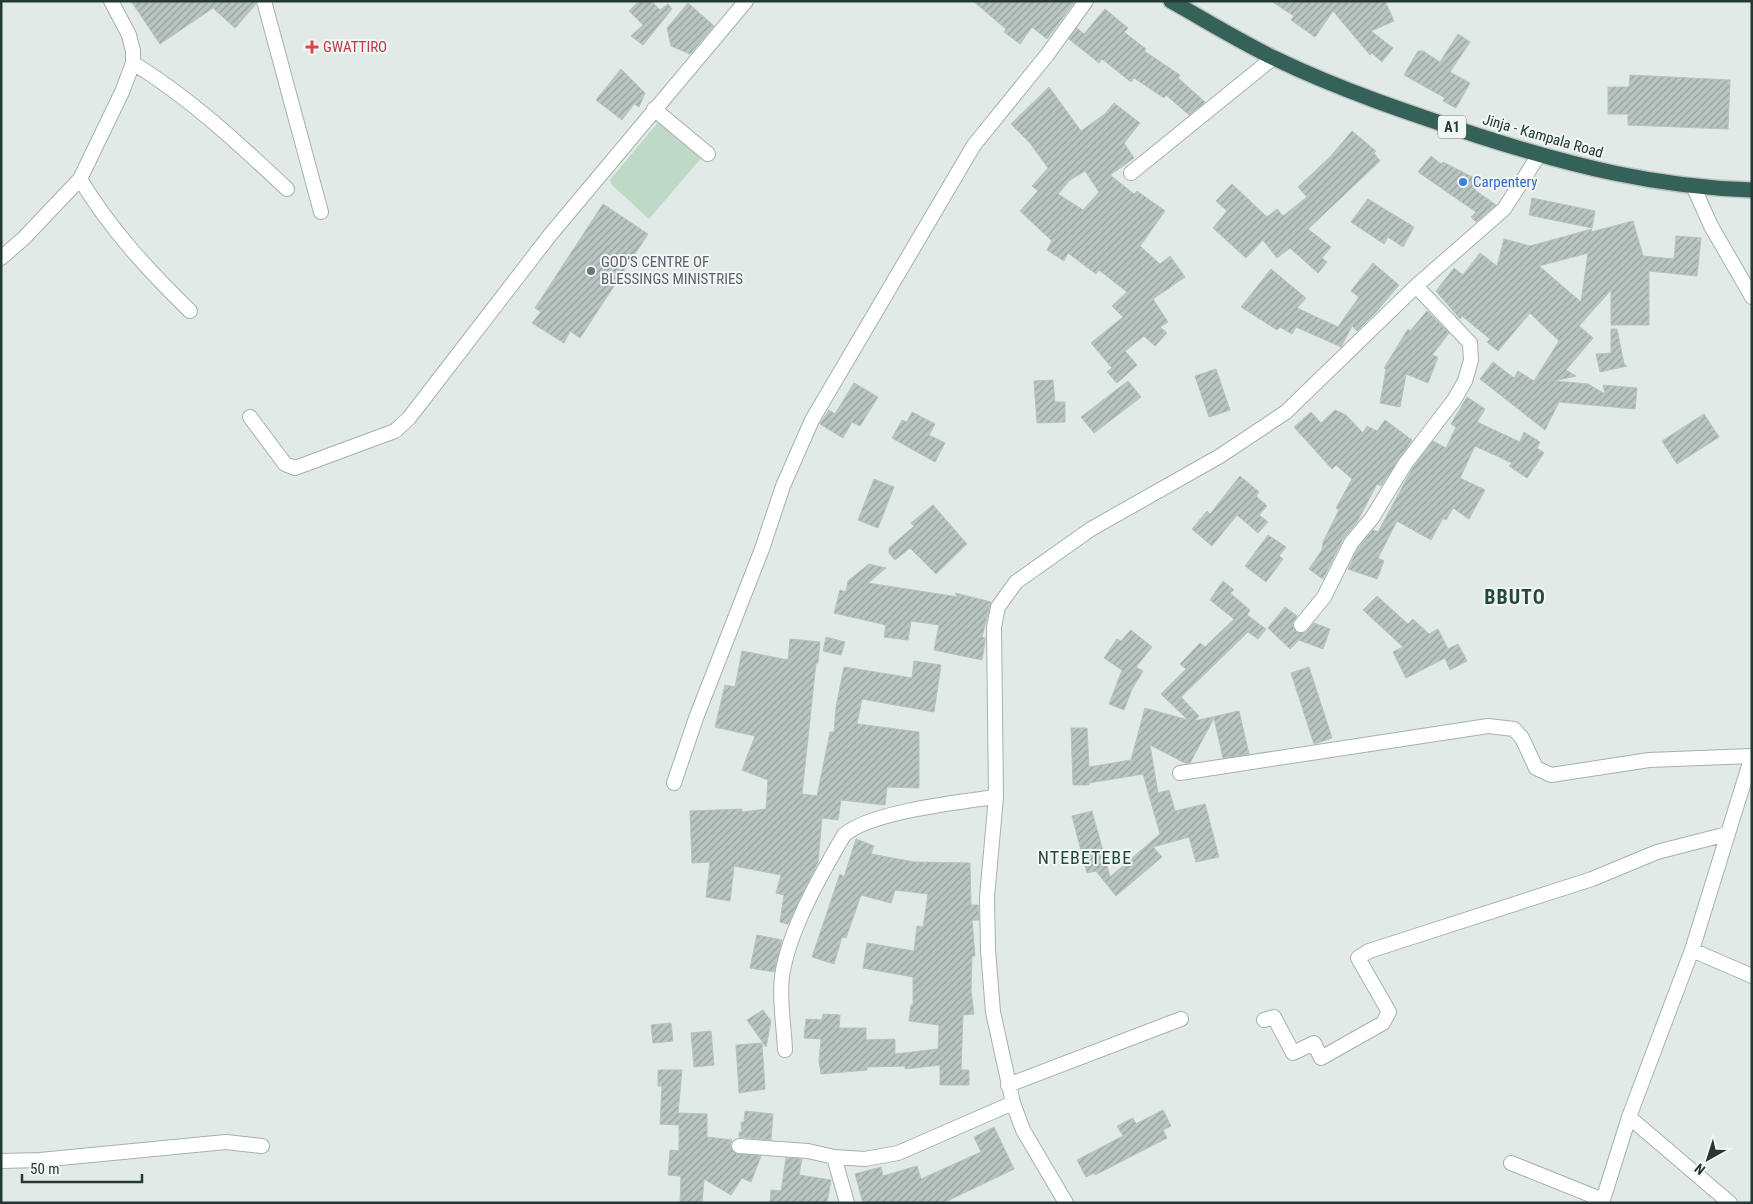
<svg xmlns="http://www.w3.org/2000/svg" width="1753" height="1204" font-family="'Roboto Condensed',sans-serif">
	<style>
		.green { fill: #bed9c5 }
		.building { fill: url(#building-hatch); stroke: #b6c3bd; fill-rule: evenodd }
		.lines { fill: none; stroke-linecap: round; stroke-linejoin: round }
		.street-casing { stroke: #a5b1ad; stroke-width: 16 }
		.highway-casing { stroke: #bdc4c2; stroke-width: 18 }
		.street { stroke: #fff; stroke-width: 14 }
		.highway { stroke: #346258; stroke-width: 15 }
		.health-dot { fill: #e0444e; stroke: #f2f7f5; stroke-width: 2 }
		.shop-dot { fill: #3f7fe0; stroke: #f2f7f5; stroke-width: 2 }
		.worship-dot { fill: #6b7280; stroke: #f2f7f5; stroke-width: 2 }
		.labels { text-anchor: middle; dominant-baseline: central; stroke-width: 4; stroke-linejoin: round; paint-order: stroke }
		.shield { fill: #f2f7f5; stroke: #62726d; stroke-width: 1 }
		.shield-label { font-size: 14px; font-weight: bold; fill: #243933 }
		.health-label { font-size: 15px; fill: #be3a42; stroke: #f2f7f5; text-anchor: start }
		.street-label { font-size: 15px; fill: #243933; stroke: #f2f7f5 }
		.shop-label { font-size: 15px; fill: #366cbe; stroke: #f2f7f5; text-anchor: start }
		.worship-label { font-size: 15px; fill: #5b616d; stroke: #f2f7f5; text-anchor: start }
		.quarter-label { font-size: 18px; letter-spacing: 1px; fill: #23493f; stroke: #f2f7f5 }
		.district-label { font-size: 20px; font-weight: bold; letter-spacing: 1px; fill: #23493f; stroke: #f2f7f5 }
	</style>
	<defs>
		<pattern id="building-hatch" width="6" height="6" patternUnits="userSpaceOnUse" patternTransform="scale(1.25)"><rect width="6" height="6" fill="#b8c5c0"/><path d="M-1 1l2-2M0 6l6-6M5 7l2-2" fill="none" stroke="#95a19d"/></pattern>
	</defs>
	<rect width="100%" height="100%" fill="#e2eae7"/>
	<path class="green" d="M660 120 702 157 649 219 612 185 610 180Z"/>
	<path class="building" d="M131 1H255L256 4 235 28 213 8 160 44Z
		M639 1H651L660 10 668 4 672 9 643 45 631 36 643 25 629 11Z
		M973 1H1075L1047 39 1032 27 1020 44 1004 32 1006 29Z
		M1271 1H1385L1394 21 1371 31 1393 48 1382 62 1372 53 1370 55 1333 11 1315 37 1291 20 1294 16Z
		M688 3 714 26 690 54 671 46 667 28Z
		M1105 9 1128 28 1124 32 1146 49 1144 51 1180 75 1178 78 1205 102 1189 115 1166 95 1164 98 1134 78 1131 82 1102 59 1099 63 1069 39 1077 28 1084 34Z
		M1458 34 1470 42 1450 72 1470 83 1456 108 1443 101 1445 98 1404 75 1418 51H1423L1440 62Z
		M621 69 645 93 639 107 634 104 622 120 596 100Z
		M1630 75 1730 80 1728 129 1628 125V114H1608V87H1629Z
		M1049 87 1081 131 1105 114 1114 103 1140 123 1124 143 1134 158 1110 175 1134 194 1137 191 1165 211 1140 246 1160 264 1170 256 1185 277 1153 299 1168 322 1160 327 1167 333 1155 346 1144 336 1125 351 1137 365 1117 383 1107 372 1112 368 1091 343 1123 317 1112 306 1127 292 1099 270 1096 274 1068 253 1064 261 1047 250 1052 241 1020 211 1038 191 1032 186 1048 168 1030 143 1011 124ZM1085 171 1099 192 1083 210 1058 194 1070 180Z
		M1352 131 1376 151 1374 153 1380 161 1308 229 1331 247 1322 258 1327 262 1318 273 1290 248 1277 258 1263 240 1246 258 1213 228 1227 211 1216 201 1232 184 1267 217 1277 209 1283 216 1307 197 1298 187 1330 157Z
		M1431 156 1441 164 1443 162 1480 181 1475 190 1496 205 1476 222 1471 217 1476 212 1418 172Z
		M1532 198 1595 211 1592 228 1529 215Z
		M1368 199 1414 227 1403 247 1388 237 1384 244 1351 222Z
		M603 204 648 234 580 338 570 331 564 343 532 323 541 312 535 308Z
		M1633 221 1643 256 1674 259 1676 236 1701 238 1697 276 1649 271V325H1611V290L1579 326 1593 338 1566 370 1576 376 1554 381 1588 384 1605 394 1603 385 1637 388 1635 409 1559 402 1545 430 1480 379 1493 362 1514 378 1518 371 1534 381 1559 341 1530 313 1498 351 1487 342 1490 339 1462 316 1460 319 1436 291 1454 268 1463 275 1480 253 1497 266 1504 239 1530 246 1592 229 1591 232ZM1588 253 1581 302 1539 266Z
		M1373 263 1399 285 1376 312 1357 331 1352 326 1341 347 1296 327 1292 334 1280 327 1277 330 1241 307 1271 269 1306 298 1297 308 1338 327 1359 297 1351 291Z
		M1427 311 1449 333 1432 355 1438 357 1428 383 1406 374 1400 407 1380 403 1386 369 1384 368 1408 329 1410 331Z
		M1611 329H1617L1624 364 1627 366 1600 372 1596 354 1611 353Z
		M1216 369 1230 410 1209 417 1195 376Z
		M1053 380 1055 402H1065V422L1037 423 1034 381Z
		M1128 381 1141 397 1094 433 1081 417Z
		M854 383 878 397 860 426 852 422 843 438 820 424 829 410 835 414Z
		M1467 397 1485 409 1477 422 1520 442 1524 432 1540 442 1537 448 1544 453 1527 478 1509 466 1512 463 1475 446 1460 478 1485 490 1469 519 1453 508 1446 520 1443 518 1431 540 1397 521 1378 558 1384 561 1377 579 1348 569 1358 548 1373 530 1378 532 1412 469 1433 441 1446 448 1456 427 1451 424Z
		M1335 410 1346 415 1363 433 1367 426 1377 431 1385 420 1412 440 1381 486 1377 484 1357 522 1343 539 1323 579 1309 569 1322 550 1323 542 1339 510 1336 508 1352 479 1336 465 1332 469 1294 427 1311 412 1321 423Z
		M912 412 935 424 929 435 945 443 935 462 892 438 902 420 907 422Z
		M1704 414 1719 437 1677 464 1662 441Z
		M1240 476 1259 492 1256 496 1267 506 1259 515 1268 522 1258 533 1237 515 1212 546 1192 529 1207 511 1210 514Z
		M874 479 894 487 878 528 858 520Z
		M933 505 967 544 936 574 910 548 895 560 889 553V548L914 526 911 523Z
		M1268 535 1286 547 1279 556 1283 559 1266 582 1245 566Z
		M869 564 886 568 868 583 958 597 955 593 991 602 982 637 985 638V642L982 660 934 650 939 625 911 621 908 640 884 637 886 625 834 613 840 590 846 592 848 581Z
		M1223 581 1234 590 1230 593 1250 610 1247 615 1266 629 1258 639 1248 632 1181 697 1199 716 1194 721 1239 711 1249 754 1223 758 1214 718 1190 763H1185L1150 745 1158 793 1169 790 1175 811 1205 804 1219 857 1196 862 1189 837 1153 847 1162 857 1116 896 1096 871 1087 873 1072 816 1092 811 1110 877 1160 834 1143 774 1089 783V785H1073L1071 728H1087L1089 767 1131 760 1145 708 1188 720 1161 694 1186 669 1180 664 1200 643 1205 647 1234 619 1210 600Z
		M1377 596 1408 624 1413 619 1429 634 1438 629 1448 649 1458 644 1467 661 1450 670 1445 658 1406 678 1393 652 1403 647 1363 610Z
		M1285 607 1297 616 1292 624 1296 632 1305 633 1314 623 1330 629 1323 649 1299 640 1290 649 1268 628Z
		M1131 630 1152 647 1136 667 1143 671 1132 689 1124 710 1109 704 1122 670 1104 658 1117 639 1121 641Z
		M826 637 845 642 841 655 823 651Z
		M790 639 820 642 818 663H816L802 794 817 796 830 732H834L836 707 844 667 912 678 914 661 941 665 934 712 862 699 857 723 858 724 919 732V788L887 787 885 805 841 800 838 820 822 818 818 862 788 924 780 922 784 895 776 893 781 875 734 866 730 901 706 897 710 862 692 863 690 811 742 809V812L766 809 768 780 742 770 755 736 715 727 725 685 735 687 742 651 788 660Z
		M1309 667 1332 738 1314 744 1291 673Z
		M856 839 874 846 871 854 914 862 970 863 971 905H978L979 920H972L975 956H972L971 991 974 1014 963 1015 961 1070H969V1085H940V1065L905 1069V1066L867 1067V1070L821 1074 819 1061 821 1039 804 1038 806 1019 822 1020 823 1014 840 1015 839 1028H866V1040L895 1039V1054L938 1049 939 1025 909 1021 911 1005H913V977L863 968 867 943 914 951 917 926 923 927 928 894 895 890 891 903 861 895 846 938 842 937 834 964 812 957 840 874 844 877Z
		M757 935 782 940 774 972 750 968Z
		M763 1010 771 1021 766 1047 747 1020Z
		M671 1023 673 1041 653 1043 651 1025Z
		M711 1031 714 1065 694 1067 691 1033Z
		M762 1043 765 1089 739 1093 736 1045Z
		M658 1070H682L678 1113 707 1114V1137L732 1140 730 1146 735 1153 761 1156 751 1182 742 1178 731 1195 704 1179 702 1203H680L681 1176 668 1175 670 1150 679 1151V1125L660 1124 662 1086H658Z
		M1163 1110 1171 1126 1163 1130 1167 1138 1095 1175 1094 1173 1086 1177 1077 1160 1123 1136 1117 1126 1133 1118 1136 1124Z
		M745 1111 773 1114 771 1140 739 1137V1132H742L741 1122H744Z
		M994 1127 1014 1169 943 1203H863L855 1174 881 1167 883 1176 917 1166 921 1179 981 1152 974 1137Z
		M786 1158 802 1159 799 1175 831 1180 827 1203H770L771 1190 781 1191Z"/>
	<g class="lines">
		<defs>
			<path id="street" d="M264 1 321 212
				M133 63C190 98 238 143 287 189
				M654 109 708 154
				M1131 173 1273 58
				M80 179C110 229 148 270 190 311
				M1694 188 1711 226 1752 297
				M1 258 23 239 80 179 122 92 133 63V51L129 35 111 1
				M250 417 285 464 295 468 395 431 409 418 550 235 746 1
				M1301 625 1324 597 1351 543 1372 518 1405 464 1454 400 1465 381 1471 360 1470 343 1416 286
				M1180 773 1488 726 1514 729 1522 738 1536 768 1551 775 1649 760 1752 756
				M674 783 696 718 762 549 783 486 812 420 974 145 1047 55 1086 1
				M1692 950 1752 976
				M1264 1020 1274 1017 1293 1053 1314 1043 1321 1058 1383 1023 1389 1012 1358 958 1369 951 1592 879 1657 852 1727 834
				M785 1050C784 1026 779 999 782 976 789 930 820 876 844 835 870 812 959 802 996 797
				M1008 1085 1181 1019
				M1629 1117 1730 1203
				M739 1146 808 1151 834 1157 865 1159 898 1153 1013 1103
				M834 1157 847 1203
				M1 1161 40 1160 226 1142 262 1146
				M1511 1163 1603 1200
				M1066 1203 1023 1130 1013 1103 993 1012 988 950 987 897 996 797 994 627 998 607 1016 582 1091 529 1220 456 1286 412 1416 286 1504 209 1539 155
				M1602 1203 1629 1117 1692 950 1752 756"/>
			<path id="highway" d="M1171 1C1205 20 1239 41 1274 58 1340 90 1412 114 1482 137 1573 166 1656 187 1752 190"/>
		</defs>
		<use href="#street" class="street-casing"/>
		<use href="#highway" class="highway-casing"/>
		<use href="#street" class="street"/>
		<use href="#highway" class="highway"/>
	</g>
	<path class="health-dot" d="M309.5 39.5h5v5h5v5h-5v5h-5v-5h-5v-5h5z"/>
	<circle class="shop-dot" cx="1463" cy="182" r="5"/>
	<circle class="worship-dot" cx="591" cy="271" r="5"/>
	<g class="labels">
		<rect class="shield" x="1438" y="115.5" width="28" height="23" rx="4"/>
		<g class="shield-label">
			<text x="1452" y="127">A1</text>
		</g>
		<g class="health-label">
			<text x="323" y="47">GWATTIRO</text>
		</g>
		<g class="street-label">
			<text transform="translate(1543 136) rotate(16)">Jinja - Kampala Road</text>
		</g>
		<g class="shop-label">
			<text x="1473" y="182">Carpentery</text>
		</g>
		<g class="worship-label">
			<text x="601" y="262">GOD'S CENTRE OF<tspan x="601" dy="17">BLESSINGS MINISTRIES</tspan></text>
		</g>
		<g class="quarter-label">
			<text x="1085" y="857">NTEBETEBE</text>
		</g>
		<g class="district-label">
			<text x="1515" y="597">BBUTO</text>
		</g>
	</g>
	<rect width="1753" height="1204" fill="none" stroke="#243933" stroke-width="5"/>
	<g transform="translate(1708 1159) rotate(219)" stroke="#f2f7f5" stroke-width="4" paint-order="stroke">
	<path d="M0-4L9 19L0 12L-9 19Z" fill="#243933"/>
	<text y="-8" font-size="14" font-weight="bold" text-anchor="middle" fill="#243933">N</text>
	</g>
	<path d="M22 1174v8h120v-8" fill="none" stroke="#243933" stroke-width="2.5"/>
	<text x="30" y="1174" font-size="15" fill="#243933" stroke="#f2f7f5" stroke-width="4" paint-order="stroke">50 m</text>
</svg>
